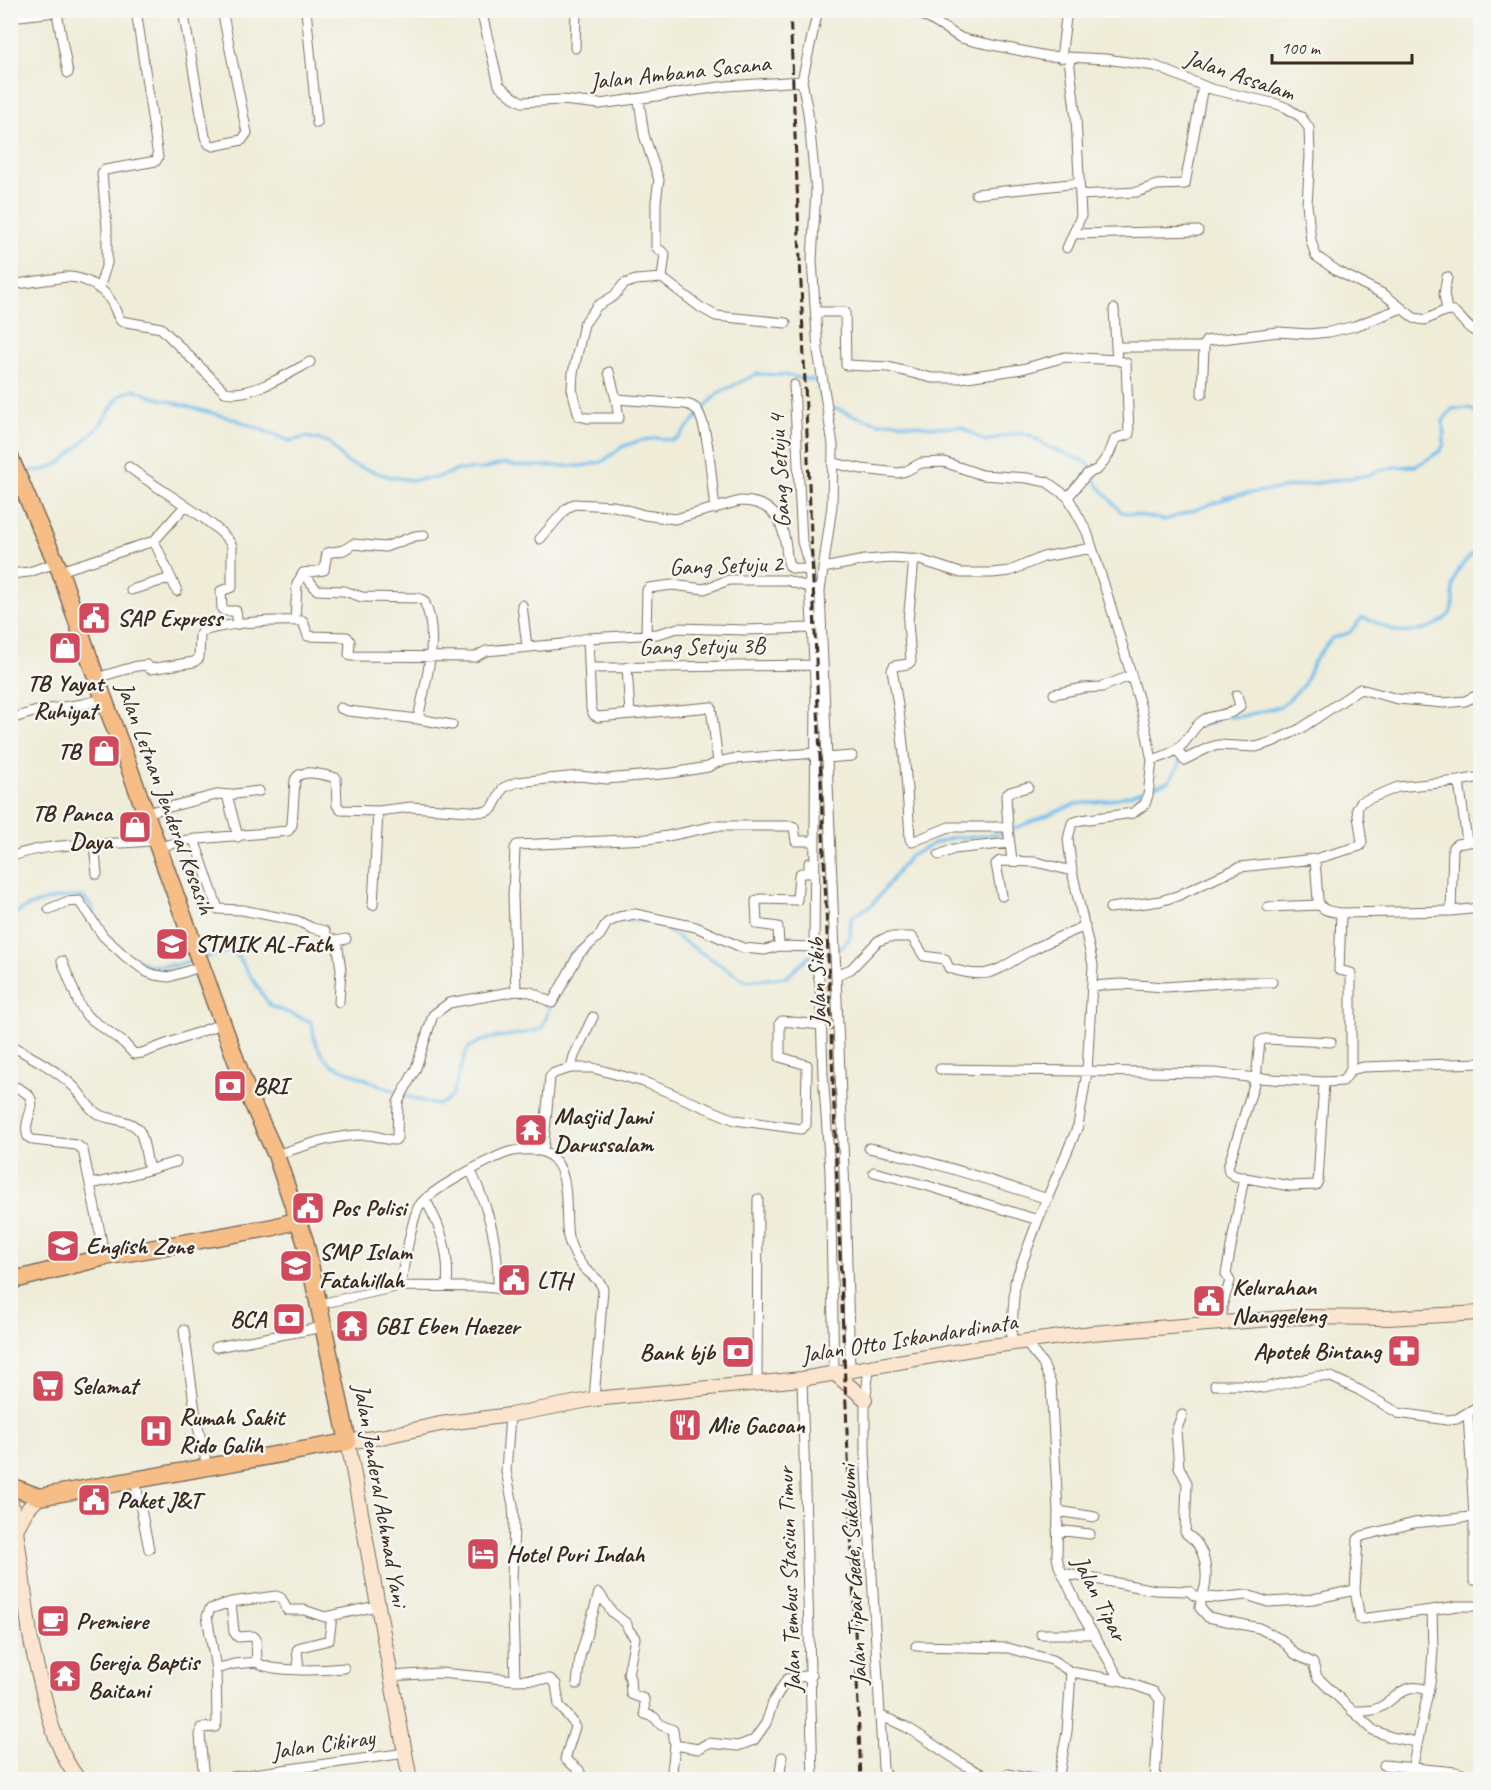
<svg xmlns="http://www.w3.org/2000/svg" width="1491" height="1790" font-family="Caveat,sans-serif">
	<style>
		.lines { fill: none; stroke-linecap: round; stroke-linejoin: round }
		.stream { stroke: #74bfed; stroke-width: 3 }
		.street-casing { stroke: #7a6e5f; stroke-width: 11 }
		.secondary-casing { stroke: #7a6e5f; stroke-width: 16 }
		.highway-casing { stroke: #7a6e5f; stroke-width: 19 }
		.street { stroke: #fff; stroke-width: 9 }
		.secondary { stroke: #fbe5cf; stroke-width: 14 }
		.highway { stroke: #f6be86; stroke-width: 16 }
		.rail { stroke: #3b2a1e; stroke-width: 3; stroke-dasharray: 9 4.5; stroke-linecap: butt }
		.labels { text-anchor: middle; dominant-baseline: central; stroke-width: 5; stroke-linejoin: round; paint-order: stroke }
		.street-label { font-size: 24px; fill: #3b2a1e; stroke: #f6f6f2 }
		.poi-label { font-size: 24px; font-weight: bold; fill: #3b2a1e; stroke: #f6f6f2; text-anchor: start }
	</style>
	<rect width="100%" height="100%" fill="#f6f6f2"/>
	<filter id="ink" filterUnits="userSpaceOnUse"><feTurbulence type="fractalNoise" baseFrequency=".0167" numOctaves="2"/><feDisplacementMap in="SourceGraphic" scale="12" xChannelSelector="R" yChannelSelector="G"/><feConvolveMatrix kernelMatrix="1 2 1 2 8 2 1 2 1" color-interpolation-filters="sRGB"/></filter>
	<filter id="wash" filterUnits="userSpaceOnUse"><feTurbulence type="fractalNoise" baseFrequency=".008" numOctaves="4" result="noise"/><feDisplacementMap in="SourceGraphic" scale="24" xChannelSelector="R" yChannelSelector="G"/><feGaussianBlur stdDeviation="1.35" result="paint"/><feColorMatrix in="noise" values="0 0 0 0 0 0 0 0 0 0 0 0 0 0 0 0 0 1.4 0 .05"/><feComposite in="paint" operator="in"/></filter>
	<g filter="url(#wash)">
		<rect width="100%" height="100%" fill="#efecd8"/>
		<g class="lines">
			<path class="stream" d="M828 408 838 409 852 415 880 423 893 422 931 427H961L985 441C999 438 1019 429 1033 437 1040 441 1045 446 1053 449 1065 454 1077 457 1089 464L1097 484 1121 512 1165 520 1232 497H1224L1370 475 1377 471 1394 467 1416 466 1439 452 1444 445 1443 421 1452 409 1469 408 1480 415
				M21 471 44 470 61 463 98 428 119 396 135 389 150 396 237 420 290 441 306 437 329 442 343 459 350 464 390 477 412 480 436 478 458 470 483 469 505 463 516 466H582L602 462 622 447 638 441 657 438 672 440 679 437 718 393 757 374 784 375 817 381 821 396
				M1229 717 1243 716 1282 706 1303 686 1314 661 1332 638 1349 633 1362 618C1376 620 1387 630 1401 632 1416 634 1443 625 1451 612 1455 604 1452 597 1453 589 1453 573 1467 556 1480 549
				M1203 725 1217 720
				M10 917C29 903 60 895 83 897L91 906 97 919
				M624 920 653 922 746 981 787 977 808 957 840 949 850 938 851 917 872 905 910 856 933 844 951 838 1001 834 1075 804 1105 801 1130 795 1169 781 1179 765 1180 759
				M132 956 150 966 177 965 194 960
				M203 958 226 952H235L270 1006 310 1021C315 1028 312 1033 315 1040 318 1050 324 1058 332 1065L406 1096 436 1105 445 1102 452 1096 467 1049C490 1032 517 1039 542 1028L551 1003
				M558 983 570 954 584 944"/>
		</g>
	</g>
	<g filter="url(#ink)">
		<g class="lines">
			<defs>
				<path id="street" d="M183 10 205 137 209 144 213 146 242 140 247 133 222 10
					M306 10 317 123
					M481 10 499 85 513 97 522 102 562 100 600 104 727 86 802 81
					M910 10 928 18 961 38 973 41 1046 56 1106 59 1155 66 1211 89 1277 104 1287 108 1301 117 1309 128 1310 156 1307 204 1311 241 1316 256 1337 271 1385 295 1414 318 1425 320 1442 312 1453 311C1463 318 1468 331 1480 333
					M57 13 68 73
					M10 17 74 10
					M575 48 576 10
					M1061 58 1067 10
					M639 100 644 135 659 180 656 201V247L665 254 662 278
					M976 194 1079 183
					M1080 195 1137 192 1157 185 1185 184 1203 86
					M1073 234 1198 231
					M1067 248 1081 216 1076 118 1069 59
					M1447 277 1444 294 1447 310
					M10 285 66 277C83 276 104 288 112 303 116 309 116 315 121 321L161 328 225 392C250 398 288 374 310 362
					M99 289 107 263V227L102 173 105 170 156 161 158 157 136 10
					M1114 309 1116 347
					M816 312H845L846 365 888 367 932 378H960L1022 369 1065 357 1117 360 1116 347H1204
					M609 372 616 399 619 418H587L579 416 572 389 573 373 584 324 597 306 614 296 624 284 636 280 662 278 700 307 716 316 786 323
					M794 385 802 542 809 565 816 701 814 954 820 984 823 1074 830 1171 834 1373
					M1202 394 1204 347 1206 341 1278 332 1309 334 1329 332 1355 326 1402 308
					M616 399 685 404C690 405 694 406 697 410 709 427 712 487 715 509
					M833 463 862 469 898 473 906 471 921 463 944 462 982 475 1027 478 1047 482 1068 497 1087 532 1107 594 1142 711 1152 760 1148 795 1145 804 1133 813 1081 820 1072 823 1068 839 1072 871 1093 965 1087 1072 1078 1126 1038 1220 1015 1282 1011 1343
					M129 467C152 486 222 524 232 546V587L221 591 222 609 225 611H236L238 624
					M1068 497 1087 474 1098 469 1109 454 1115 439 1129 434 1126 363 1117 360
					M540 539 566 509 574 504 614 506 644 515 675 519 740 501C767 501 781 515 785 541 787 549 786 557 789 565L792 568 809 570
					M154 541 185 506
					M914 559 908 622 911 661 908 664 894 666 892 670C903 726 907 782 910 839L912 842 949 827H1008
					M823 568 865 560 892 558 920 560 961 573H992L1010 571 1043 557 1092 548
					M60 571 154 541 177 591
					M303 573 317 590 344 591 362 597 418 598 424 601C441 636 425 683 418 719L452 725
					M10 574 29 572 56 563
					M131 590 171 578
					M820 591 845 1193 850 1371
					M522 605 527 647
					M295 621 297 584 303 573 324 570 327 553 344 550 353 544 385 547 415 536 424 535
					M646 634 647 590 649 588 672 585 704 589 729 580H786L820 591 832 506 833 445 818 351 812 260 816 190 808 113 802 81 818 10
					M588 638 591 709 594 715 598 717 711 707 718 762
					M627 667 630 714
					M590 668 814 665
					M96 678 137 666 147 665 150 669 194 662 199 658 200 635 202 631C234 622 270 620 303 621L308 636 347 637 350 641 349 654 351 656 475 657 486 651 562 644 588 638 657 634 678 628 744 630 812 628
					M1054 694 1083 688 1102 687 1130 676
					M340 708 348 711 418 719
					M10 719 37 711 83 704 104 699
					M1177 749 1184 760 1208 748 1218 745 1256 747 1272 742 1300 729 1360 689 1398 699 1444 703 1465 701 1480 694
					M826 758 852 756
					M1152 760C1163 757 1174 753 1182 745 1190 737 1194 725 1205 719 1215 714 1233 716 1240 706L1237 695
					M227 795 259 791
					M146 813 220 794 227 795 238 837
					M194 839 218 909 242 910 298 921 312 928 325 931 327 937 337 941 346 939
					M1467 842 1459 781 1480 777
					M94 844 97 874
					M159 847 187 840 288 831 292 825 295 780C300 767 325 775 336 778L337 805 341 810 378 811 411 807 484 812 492 809 503 788 517 782 579 776 607 779 672 773 708 767 718 762 732 759 817 753
					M939 855 954 849 1010 843
					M10 857C58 839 107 847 156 840
					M1315 859 1318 900C1321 912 1331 911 1341 913L1451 911 1480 908
					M1012 860 1008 828 1006 796 1010 792 1028 787
					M1002 896 996 864 1000 861 1036 862 1072 871
					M373 905 378 811
					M1268 907 1319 905
					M1110 908 1160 901 1177 896 1240 867 1315 859 1360 846 1362 842 1357 809 1361 802 1398 787 1459 781
					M49 909 66 902 79 901 103 936 125 956 147 972 155 975 169 977 203 966
					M1451 911 1453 847 1457 844 1480 840
					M1341 913 1339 970 1351 973V1070
					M337 941 341 970 339 1002
					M779 946 778 927 757 924 756 901 760 899 797 900 799 875 801 873H809V863
					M62 961 79 1004 87 1016 124 1043 134 1054 142 1053 224 1023
					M836 975 851 969 878 941 889 937H912L924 956 945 959 949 968C990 981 995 971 1028 952 1046 942 1066 934 1085 926
					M1092 986 1121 984 1165 987 1235 982H1272
					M516 991 531 992 552 1003 579 954 600 935 607 923 619 917 635 914 696 927 743 948 765 950 779 946 815 947
					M10 1045C32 1057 55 1069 73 1086 83 1095 86 1107 98 1114 110 1121 132 1118 140 1132 145 1143 146 1158 149 1169
					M571 1068H593L644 1082 735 1120 801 1129 806 1125 807 1065 780 1057V1023L782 1021 821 1025
					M940 1069 1214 1073 1256 1078 1324 1082 1343 1081 1351 1070 1363 1067 1480 1063
					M1324 1082 1318 1181 1316 1185 1290 1186 1235 1176 1229 1172 1228 1167 1256 1078 1260 1041 1265 1039 1331 1042
					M10 1085C51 1099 20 1114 28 1137L33 1140 77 1145 83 1150 105 1257
					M869 1148C930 1160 988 1180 1048 1199
					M543 1152 550 1077 554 1073 571 1068 574 1056 593 1017
					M276 1155C306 1145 336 1134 368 1135 377 1135 386 1141 395 1140L397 1138 398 1102 416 1068 433 1015 449 1003 516 991 513 895 515 848 517 845 647 839 668 836 715 826H792L794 827 796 841H814
					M471 1171C489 1210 499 1245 498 1289
					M874 1172 928 1186 1038 1220
					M90 1184C120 1179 147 1170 176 1162
					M425 1199C441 1227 450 1253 447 1286
					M400 1286 486 1287 517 1291
					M320 1304 400 1286C404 1267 411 1220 419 1206 428 1191 491 1158 509 1152 519 1149 540 1148 549 1155 572 1170 564 1213 568 1237 571 1248 577 1260 585 1269 592 1276 600 1279 603 1289L594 1399
					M1222 1323V1306L1230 1281 1226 1274 1244 1177
					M184 1330 196 1418 207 1466
					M1025 1342 1043 1364 1051 1384 1058 1511 1057 1557 1059 1566 1082 1615 1119 1678 1123 1681 1154 1692 1160 1700 1155 1780
					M216 1347 324 1327
					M869 1368 865 1403V1452L883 1768 887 1780
					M802 1379 813 1780
					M757 1383 758 1199
					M1215 1385H1244L1263 1388 1318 1376 1331 1377 1359 1390 1398 1413 1447 1420 1457 1419 1480 1405
					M1468 1412 1474 1516V1580
					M510 1415 506 1471 513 1505 514 1525 512 1578 515 1680
					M1182 1415 1176 1431 1179 1467 1187 1483 1185 1532C1189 1537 1193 1538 1196 1542 1207 1556 1209 1581 1202 1596L1217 1598 1247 1595 1268 1602 1286 1601 1313 1599 1355 1590
					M135 1480 149 1549
					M1058 1511 1095 1517
					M1057 1530 1090 1534
					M1062 1573 1155 1590 1189 1591 1195 1596H1202L1200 1608 1208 1617 1259 1628 1282 1640 1295 1654 1313 1663 1317 1677 1373 1730 1391 1737 1417 1742
					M231 1602 234 1632 238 1637 253 1636 256 1639 257 1662
					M1432 1610 1360 1619 1355 1590 1358 1539 1362 1536 1414 1523 1480 1516
					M1041 1634H1093
					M916 1646 1008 1648 1052 1660 1071 1672 1123 1681
					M216 1669 234 1664 257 1662C269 1673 326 1670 344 1668
					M299 1670 297 1650 301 1647 329 1640 332 1616
					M390 1676 440 1673 515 1680 550 1679 556 1684 559 1705 573 1722
					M577 1684 580 1657 599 1593 612 1612 627 1624 628 1629 635 1638 628 1674 630 1678 631 1694 644 1699 645 1714 654 1717 661 1725 673 1730 675 1745
					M1352 1711C1359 1711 1368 1712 1376 1709 1396 1702 1401 1680 1427 1690
					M881 1716C889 1719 898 1723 906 1727 933 1742 970 1774 999 1780
					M575 1727 565 1759 579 1770 583 1780
					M1384 1765 1455 1772 1480 1778
					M1412 1769 1431 1678 1433 1650 1432 1610 1457 1606H1480
					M204 1780 200 1735 201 1728 215 1727 217 1722 216 1669 207 1616 210 1609 231 1602 276 1596 281 1598 287 1610H304L325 1617 377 1606
					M210 1780 406 1753
					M671 1780 675 1745 698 1749 708 1743 738 1746 754 1740 766 1723 774 1700 787 1679 812 1675
					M779 1780 782 1757
					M1002 1780 1007 1774 1039 1780
					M1058 1780 1067 1732 1071 1672"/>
				<path id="secondary" d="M834 1373 865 1399
					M10 1498C20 1543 23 1588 30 1634 33 1655 39 1675 44 1696 51 1726 59 1755 79 1780
					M17 1528 26 1511 39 1497
					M410 1780 348 1442 386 1436 440 1424 510 1415 594 1399 802 1379 983 1347 1092 1333 1299 1317 1387 1318 1480 1313"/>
				<path id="highway" d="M10 457 38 523 60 571 92 666 249 1096 276 1155 305 1241 348 1442 39 1497 10 1486
					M10 1281 105 1257 274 1227 298 1220"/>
			</defs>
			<use href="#street" class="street-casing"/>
			<use href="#secondary" class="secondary-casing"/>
			<use href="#highway" class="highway-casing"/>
			<use href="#street" class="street"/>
			<use href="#secondary" class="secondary"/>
			<use href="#highway" class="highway"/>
			<path class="rail" d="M790 10 861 1780"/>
		</g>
	</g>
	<defs>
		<symbol id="civic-square" viewBox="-11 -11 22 22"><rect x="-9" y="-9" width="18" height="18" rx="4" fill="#d1495b" stroke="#f6f6f2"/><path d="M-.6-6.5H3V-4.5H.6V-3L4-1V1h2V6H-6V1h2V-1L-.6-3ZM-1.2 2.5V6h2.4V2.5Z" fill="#fff"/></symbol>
		<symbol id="shop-square" viewBox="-11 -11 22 22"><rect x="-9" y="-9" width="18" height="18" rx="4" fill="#d1495b" stroke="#f6f6f2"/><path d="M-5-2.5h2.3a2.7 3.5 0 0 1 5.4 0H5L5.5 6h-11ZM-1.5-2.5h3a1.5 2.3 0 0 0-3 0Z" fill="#fff"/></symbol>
		<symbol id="university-square" viewBox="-11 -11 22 22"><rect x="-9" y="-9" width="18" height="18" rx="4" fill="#d1495b" stroke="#f6f6f2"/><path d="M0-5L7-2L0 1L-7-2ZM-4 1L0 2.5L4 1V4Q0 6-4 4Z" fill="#fff"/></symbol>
		<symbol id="bank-square" viewBox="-11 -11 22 22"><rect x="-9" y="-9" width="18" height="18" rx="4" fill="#d1495b" stroke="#f6f6f2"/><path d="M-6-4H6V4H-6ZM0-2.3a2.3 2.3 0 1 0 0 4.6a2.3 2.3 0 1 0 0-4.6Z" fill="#fff"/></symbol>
		<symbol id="temple-square" viewBox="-11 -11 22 22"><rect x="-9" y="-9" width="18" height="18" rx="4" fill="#d1495b" stroke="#f6f6f2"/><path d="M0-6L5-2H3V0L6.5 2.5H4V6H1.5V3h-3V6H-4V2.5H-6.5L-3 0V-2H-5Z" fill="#fff"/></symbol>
		<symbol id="school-square" viewBox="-11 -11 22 22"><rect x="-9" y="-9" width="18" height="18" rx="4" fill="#d1495b" stroke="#f6f6f2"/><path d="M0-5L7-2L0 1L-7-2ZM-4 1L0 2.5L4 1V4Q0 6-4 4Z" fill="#fff"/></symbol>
		<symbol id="pharmacy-square" viewBox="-11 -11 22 22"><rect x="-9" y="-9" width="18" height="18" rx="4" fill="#d1495b" stroke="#f6f6f2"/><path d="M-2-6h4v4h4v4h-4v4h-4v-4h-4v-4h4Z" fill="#fff"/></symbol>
		<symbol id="supermarket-square" viewBox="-11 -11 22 22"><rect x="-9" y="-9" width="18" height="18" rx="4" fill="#d1495b" stroke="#f6f6f2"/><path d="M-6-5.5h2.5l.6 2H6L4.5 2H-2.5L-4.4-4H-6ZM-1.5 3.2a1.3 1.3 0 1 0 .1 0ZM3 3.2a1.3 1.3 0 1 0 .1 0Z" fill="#fff"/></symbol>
		<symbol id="restaurant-square" viewBox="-11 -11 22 22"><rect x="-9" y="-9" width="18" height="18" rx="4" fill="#d1495b" stroke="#f6f6f2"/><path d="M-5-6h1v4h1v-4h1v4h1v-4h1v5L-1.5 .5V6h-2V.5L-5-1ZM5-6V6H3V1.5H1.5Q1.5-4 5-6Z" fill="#fff"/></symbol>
		<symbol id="hospital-square" viewBox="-11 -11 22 22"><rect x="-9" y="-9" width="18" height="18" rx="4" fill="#d1495b" stroke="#f6f6f2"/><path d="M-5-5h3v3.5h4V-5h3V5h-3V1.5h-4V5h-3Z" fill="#fff"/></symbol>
		<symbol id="hotel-square" viewBox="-11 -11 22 22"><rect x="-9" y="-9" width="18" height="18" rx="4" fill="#d1495b" stroke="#f6f6f2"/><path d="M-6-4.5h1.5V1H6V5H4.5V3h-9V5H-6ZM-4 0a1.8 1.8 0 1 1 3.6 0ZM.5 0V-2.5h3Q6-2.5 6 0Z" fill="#fff"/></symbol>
		<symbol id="cafe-square" viewBox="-11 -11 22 22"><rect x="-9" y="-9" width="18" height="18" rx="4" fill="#d1495b" stroke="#f6f6f2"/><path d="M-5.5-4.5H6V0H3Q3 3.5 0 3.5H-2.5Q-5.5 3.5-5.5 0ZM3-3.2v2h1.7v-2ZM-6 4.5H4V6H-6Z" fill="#fff"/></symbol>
	</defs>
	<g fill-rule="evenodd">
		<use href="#civic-square" x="75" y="599" width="38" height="38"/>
		<use href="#shop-square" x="46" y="629" width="38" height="38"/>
		<use href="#shop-square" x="85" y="732" width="38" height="38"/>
		<use href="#shop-square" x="116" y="808" width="38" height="38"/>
		<use href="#university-square" x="153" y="925" width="38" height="38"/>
		<use href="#bank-square" x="211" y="1067" width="38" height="38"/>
		<use href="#temple-square" x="512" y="1111" width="38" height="38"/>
		<use href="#civic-square" x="289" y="1189" width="38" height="38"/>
		<use href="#university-square" x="44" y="1227" width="38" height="38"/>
		<use href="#school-square" x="277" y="1247" width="38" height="38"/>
		<use href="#civic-square" x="495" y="1261" width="38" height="38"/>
		<use href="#civic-square" x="1190" y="1282" width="38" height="38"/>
		<use href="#bank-square" x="270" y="1300" width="38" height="38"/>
		<use href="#temple-square" x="333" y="1307" width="38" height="38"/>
		<use href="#pharmacy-square" x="1385" y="1332" width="38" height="38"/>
		<use href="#bank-square" x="719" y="1333" width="38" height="38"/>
		<use href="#supermarket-square" x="29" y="1367" width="38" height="38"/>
		<use href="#restaurant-square" x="666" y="1406" width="38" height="38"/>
		<use href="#hospital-square" x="137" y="1412" width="38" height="38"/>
		<use href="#civic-square" x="75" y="1481" width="38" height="38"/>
		<use href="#hotel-square" x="464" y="1535" width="38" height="38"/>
		<use href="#cafe-square" x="34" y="1602" width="38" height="38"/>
		<use href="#temple-square" x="46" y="1657" width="38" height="38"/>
	</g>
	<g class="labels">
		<g class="street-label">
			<text transform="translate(680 72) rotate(-6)">Jalan Ambana Sasana</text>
			<text transform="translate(1240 75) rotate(19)">Jalan Assalam</text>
			<text transform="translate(779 471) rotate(-93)">Gang Setuju 4</text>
			<text transform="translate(726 565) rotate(-2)">Gang Setuju 2</text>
			<text transform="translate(702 646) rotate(-1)">Gang Setuju 3B</text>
			<text transform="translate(166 798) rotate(70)">Jalan Letnan Jenderal Kosasih</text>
			<text transform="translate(817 982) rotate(-92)">Jalan Sikib</text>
			<text transform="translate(909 1338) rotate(-9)">Jalan Otto Iskandardinata</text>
			<text transform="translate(381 1495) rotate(80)">Jalan Jenderal Achmad Yani</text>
			<text transform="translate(853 1575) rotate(-93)">Jalan Tipar Gede, Sukabumi</text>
			<text transform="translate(789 1580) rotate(-92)">Jalan Tembus Stasiun Timur</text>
			<text transform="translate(1100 1598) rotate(63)">Jalan Tipar</text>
			<text transform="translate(323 1744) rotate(-8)">Jalan Cikiray</text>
		</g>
		<g class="poi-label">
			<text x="117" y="618">SAP Express</text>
			<text x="65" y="683" text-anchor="middle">TB Yayat<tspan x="65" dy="28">Ruhiyat</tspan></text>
			<text x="81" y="751" text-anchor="end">TB</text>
			<text x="112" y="813" text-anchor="end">TB Panca<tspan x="112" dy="28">Daya</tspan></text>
			<text x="195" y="944">STMIK AL-Fath</text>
			<text x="253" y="1086">BRI</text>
			<text x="554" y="1116">Masjid Jami<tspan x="554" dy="28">Darussalam</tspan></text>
			<text x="331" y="1208">Pos Polisi</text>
			<text x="86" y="1246">English Zone</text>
			<text x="319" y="1252">SMP Islam<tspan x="319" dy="28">Fatahillah</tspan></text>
			<text x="537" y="1280">LTH</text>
			<text x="1232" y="1287">Kelurahan<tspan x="1232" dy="28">Nanggeleng</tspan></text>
			<text x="266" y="1319" text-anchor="end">BCA</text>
			<text x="375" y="1326">GBI Eben Haezer</text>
			<text x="1381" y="1351" text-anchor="end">Apotek Bintang</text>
			<text x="715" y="1352" text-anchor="end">Bank bjb</text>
			<text x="71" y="1386">Selamat</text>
			<text x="179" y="1417">Rumah Sakit<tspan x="179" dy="28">Rido Galih</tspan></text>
			<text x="708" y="1425">Mie Gacoan</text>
			<text x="117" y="1500">Paket J&amp;T</text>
			<text x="506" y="1554">Hotel Puri Indah</text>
			<text x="76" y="1621">Premiere</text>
			<text x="88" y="1662">Gereja Baptis<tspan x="88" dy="28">Baitani</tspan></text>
		</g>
	</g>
	<rect width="1491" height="1790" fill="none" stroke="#f6f6f2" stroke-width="36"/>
	<path d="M1272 54v9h140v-9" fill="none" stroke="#3b2a1e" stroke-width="3"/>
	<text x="1281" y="54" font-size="18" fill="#3b2a1e" stroke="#f6f6f2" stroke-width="4.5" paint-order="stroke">100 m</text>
</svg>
